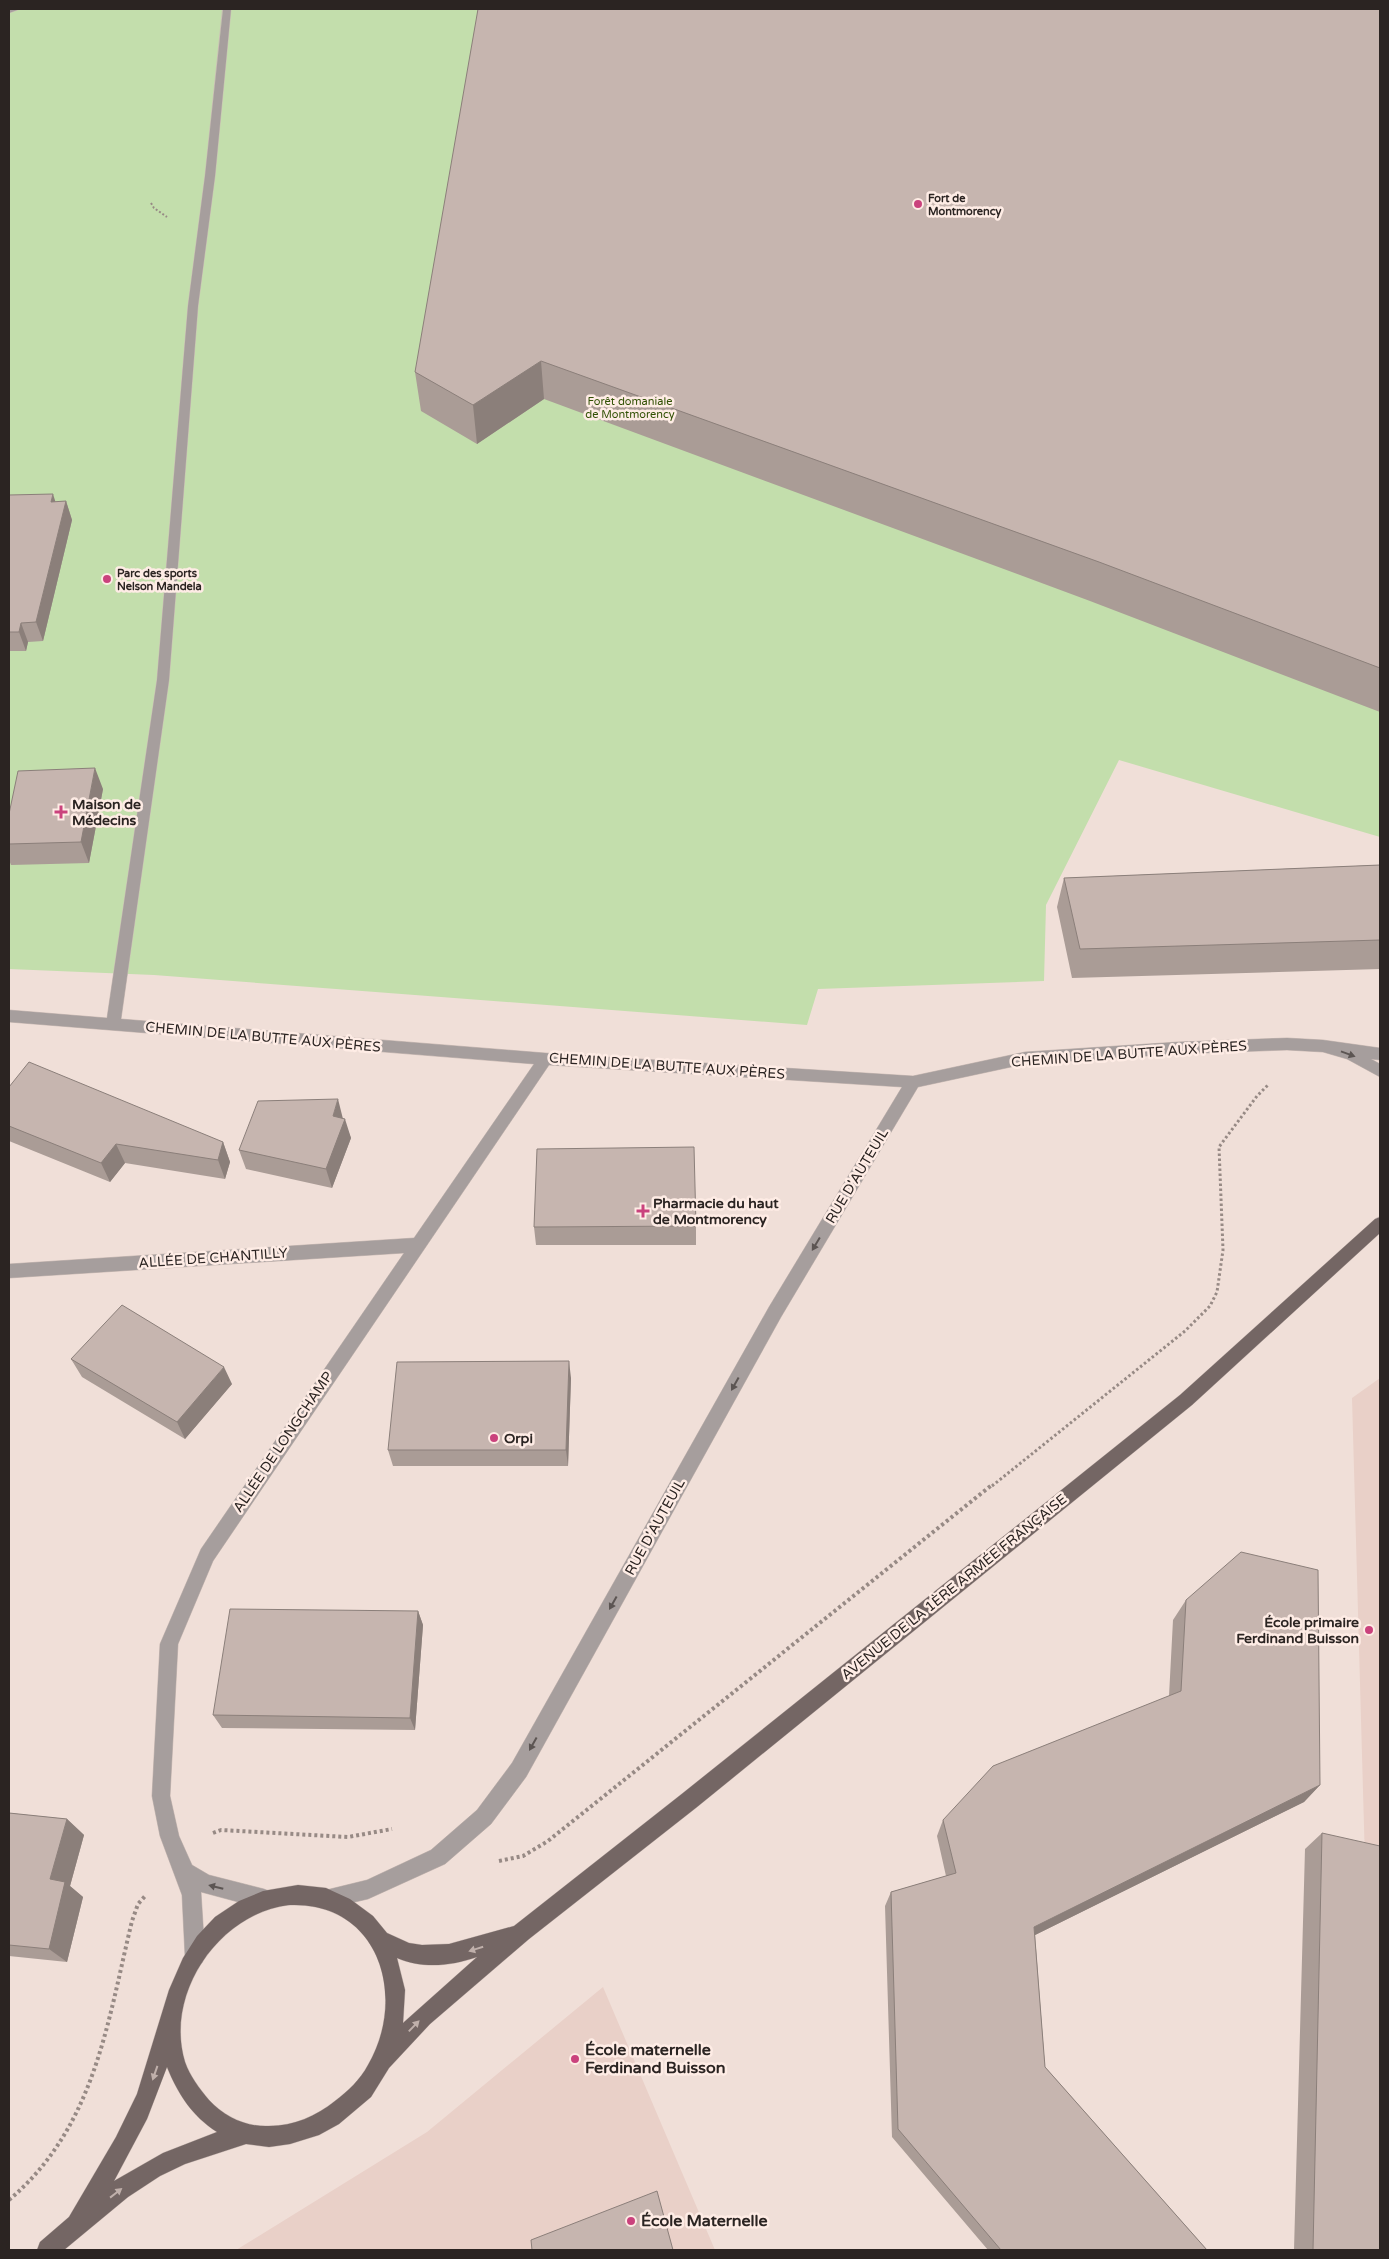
<svg xmlns="http://www.w3.org/2000/svg" width="1389" height="2259" font-family="'Varela Round',sans-serif">
	<style>
		.built { fill: #e9d0c8 }
		.green { fill: #c3deac }
		.lines { fill: none; stroke-linecap: round; stroke-linejoin: round }
		.minor-casing { stroke: #cdbdb7; stroke-width: 1 }
		.major-casing { stroke: #cdbdb7; stroke-width: 1 }
		.path-far2 { stroke: #978a85; stroke-width: 2; stroke-dasharray: 2 2; stroke-linecap: butt }
		.path-far1 { stroke: #978a85; stroke-width: 3; stroke-dasharray: 2.5 2.5; stroke-linecap: butt }
		.path { stroke: #978a85; stroke-width: 4; stroke-dasharray: 3 3; stroke-linecap: butt }
		.minor { fill: #a69e9d; fill-rule: evenodd }
		.major { fill: #746664; fill-rule: evenodd }
		.wall { fill: #aa9c96 }
		.shaded-wall { fill: #8b7f7a }
		.building { fill: #c6b5af; stroke: #8b7f7a }
		.oneway { fill: #5c5553 }
		.oneway2 { fill: #c0b0ab }
		.poi-dot { fill: #ca427d; stroke: #feece5; stroke-width: 2 }
		.labels { text-anchor: middle; dominant-baseline: central; stroke-width: 5; stroke-linejoin: round; paint-order: stroke }
		.far-poi-label { font-size: 11px; font-weight: bold; fill: #2b2422; stroke: #feece5; text-anchor: start }
		.far-park-label { font-size: 11px; fill: #305003; stroke: #feece5 }
		.poi-label { font-size: 14px; font-weight: bold; fill: #2b2422; stroke: #feece5; text-anchor: start }
		.street-label { font-size: 14px; fill: #2b2422; stroke: #feece5 }
		.near-poi-label { font-size: 16px; font-weight: bold; fill: #2b2422; stroke: #feece5; text-anchor: start }
	</style>
	<rect width="100%" height="100%" fill="#f0dfd8"/>
	<path class="built" d="M1380 1378V2250L1365 1862 1352 1398Z
		M603 1987 715 2250H236L427 2132Z"/>
	<path class="green" d="M9 9H1380V837L1119 760 1046 905 1044 981 818 989 807 1025 154 975 9 969Z"/>
	<g class="lines">
		<defs>
			<path id="minor" d="M9 9H20L9 13Z
				M223 9H231L215 176 198 306 169 680 121 1019 545 1053 913 1076 1025 1052 1178 1042 1287 1038 1323 1040 1380 1048V1060L1371 1059 1380 1064V1077L1347 1059 1323 1052 1287 1050 1178 1054 1025 1064 918 1087 781 1317 526 1777 491 1824 445 1864 368 1899 329 1908 322 1905 319 1898 322 1891 367 1880 431 1850 477 1810 512 1763 769 1307 902 1087 549 1065 213 1561 178 1644 170 1796 179 1836 192 1865 209 1875 264 1889 271 1892 274 1899 271 1906 264 1909 201 1892 205 1956 202 1963 195 1966 188 1963 185 1956 182 1895 160 1836 152 1796 160 1644 201 1549 404 1253 9 1278V1264L414 1238 534 1064 9 1022V1010L107 1018 157 680 188 306 205 176Z"/>
			<path id="major" d="M1380 1217V1233L1192 1405 697 1807 529 1939 430 2024 389 2068 371 2097 339 2124 319 2135 290 2144 269 2147 246 2144 185 2164 160 2176 128 2197 64 2250H37L40 2242 69 2217 116 2137 137 2094 169 1990 183 1958 197 1936 215 1917 239 1901 263 1891 298 1885 326 1888 350 1899 373 1916 387 1933 409 1943 422 1945 449 1944 514 1926 683 1793 1180 1395 1375 1219ZM289 1905C379 1901 408 1996 368 2065 360 2080 348 2091 335 2101 316 2116 294 2126 269 2126 246 2127 225 2117 209 2100 199 2088 190 2076 185 2062 164 1993 220 1913 289 1905ZM477 1957 403 2023 405 1990 397 1958C423 1969 451 1966 477 1957ZM167 2067C178 2094 192 2116 217 2132L163 2153 114 2181 147 2119Z"/>
		</defs>
		<use href="#minor" class="minor-casing"/>
		<use href="#major" class="major-casing"/>
		<path class="path-far2" d="M151 203 154 208 167 217"/>
		<path class="path-far1" d="M992 1486 1185 1331 1210 1306 1217 1292 1223 1250 1219 1147 1257 1096 1268 1085"/>
		<path class="path" d="M213 1833 221 1830 348 1837 392 1829
			M499 1861 523 1856 548 1841 993 1484
			M9 2200C95 2127 107 2024 132 1921L138 1904 146 1895"/>
		<use href="#minor" class="minor"/>
		<use href="#major" class="major"/>
	</g>
	<path class="wall" d="M1380 9V712L1090 601 544 399 477 444 421 411 415 372Z
		M9 495 56 502 66 501 72 520 43 641 28 642 26 651H9Z
		M103 789 89 863 11 865 9 860V814Z
		M1380 865V969L1072 978 1057 907 1064 878Z
		M9 1087 223 1142 230 1162 225 1179 125 1163 110 1182 9 1141Z
		M343 1118 351 1138 332 1188 246 1169 239 1150Z
		M696 1226V1245H536L534 1227Z
		M71 1359 232 1384 185 1439 82 1377Z
		M571 1378 568 1466H393L388 1450Z
		M1186 1600 1320 1785 1304 1802 1035 1935 1045 2067 1207 2250H988L892 2137 885 1906 891 1892 946 1876 937 1836 943 1820 1169 1696 1173 1620Z
		M418 1611 423 1625 415 1730 222 1728 213 1715Z
		M9 1813 67 1819 84 1835 70 1886 83 1897 67 1962 9 1956Z
		M1322 1833 1380 2250H1294L1305 1849Z"/>
	<path class="shaded-wall" d="M541 361 544 399 477 444 473 405Z
		M53 494 59 513 51 502Z
		M66 501 72 520 43 641 36 622Z
		M21 623 28 642 26 651 19 632Z
		M95 768 103 789 89 863 81 842Z
		M338 1099 343 1119H345L351 1138 332 1188 326 1169 333 1116Z
		M223 1142 230 1162 225 1179 218 1160Z
		M116 1144 125 1163 110 1182 101 1163Z
		M569 1361 571 1378 568 1466 566 1450Z
		M224 1367 232 1384 185 1439 177 1422Z
		M418 1611 423 1625 415 1730 410 1718Z
		M1320 1785 1304 1802 1025 1940 1034 1927Z
		M67 1819 84 1835 70 1886 83 1897 67 1962 49 1949 50 1879Z"/>
	<path class="building" d="M478 9H1380V668L1099 562 541 361 473 405 415 372Z
		M53 494 51 502 66 501 36 622 21 623 19 632H9V495Z
		M95 768 81 842 9 844V814L18 771Z
		M1380 865V940L1080 949 1064 878Z
		M29 1062 223 1142 218 1160 116 1144 101 1163 9 1126V1087Z
		M338 1099 333 1116 345 1119 326 1169 239 1150 258 1101Z
		M694 1147 696 1226 534 1227 537 1149Z
		M122 1305 224 1367 177 1422 71 1359Z
		M569 1361 566 1450H388L397 1362Z
		M1241 1552 1318 1570 1320 1785 1034 1927 1045 2067 1207 2250H1001L898 2129 891 1892 956 1873 943 1820 993 1766 1181 1691 1186 1600Z
		M230 1609 418 1611 410 1718 213 1715Z
		M9 1813 67 1819 50 1879 65 1882 49 1949 9 1945Z
		M1322 1833 1380 1846V2250H1313Z
		M657 2191 673 2250H532L531 2240Z"/>
	<defs><path id="oneway-solid" d="M-6-.8H1V-3.2L6.5 0L1 3.2V.8H-6Z" transform="scale(1.25)"/></defs>
	<g class="oneway">
		<use href="#oneway-solid" transform="translate(1348 1054) rotate(20)"/>
		<use href="#oneway-solid" transform="translate(816 1244) rotate(121)"/>
		<use href="#oneway-solid" transform="translate(735 1384) rotate(119)"/>
		<use href="#oneway-solid" transform="translate(613 1603) rotate(119)"/>
		<use href="#oneway-solid" transform="translate(533 1744) rotate(119)"/>
		<use href="#oneway-solid" transform="translate(216 1887) rotate(-166)"/>
	</g>
	<g class="oneway2">
		<use href="#oneway-solid" transform="translate(476 1949) rotate(163)"/>
		<use href="#oneway-solid" transform="translate(414 2026) rotate(-46)"/>
		<use href="#oneway-solid" transform="translate(155 2073) rotate(109)"/>
		<use href="#oneway-solid" transform="translate(116 2193) rotate(-38)"/>
	</g>
	<g class="poi-dot">
		<circle cx="918" cy="204" r="5"/>
		<circle cx="107" cy="579" r="5"/>
		<path d="M58.5 804.5h5v5h5v5h-5v5h-5v-5h-5v-5h5z"/>
		<path d="M640.5 1203.5h5v5h5v5h-5v5h-5v-5h-5v-5h5z"/>
		<circle cx="494" cy="1438" r="5"/>
		<circle cx="1369" cy="1630" r="5"/>
		<circle cx="575" cy="2059" r="5"/>
		<circle cx="631" cy="2221" r="5"/>
	</g>
	<g class="labels">
		<g class="far-poi-label">
			<text x="928" y="198">Fort de<tspan x="928" dy="13">Montmorency</tspan></text>
			<text x="117" y="573">Parc des sports<tspan x="117" dy="13">Nelson Mandela</tspan></text>
		</g>
		<g class="far-park-label">
			<text x="630" y="401">Forêt domaniale<tspan x="630" dy="13">de Montmorency</tspan></text>
		</g>
		<g class="poi-label">
			<text x="72" y="804">Maison de<tspan x="72" dy="16">Médecins</tspan></text>
			<text x="653" y="1203">Pharmacie du haut<tspan x="653" dy="16">de Montmorency</tspan></text>
			<text x="504" y="1438">Orpi</text>
			<text x="1359" y="1622" text-anchor="end">École primaire<tspan x="1359" dy="16">Ferdinand Buisson</tspan></text>
		</g>
		<g class="street-label">
			<text transform="translate(263 1037) rotate(5)">CHEMIN DE LA BUTTE AUX PÈRES</text>
			<text transform="translate(1129 1054) rotate(-4)">CHEMIN DE LA BUTTE AUX PÈRES</text>
			<text transform="translate(667 1066) rotate(4)">CHEMIN DE LA BUTTE AUX PÈRES</text>
			<text transform="translate(857 1176) rotate(-59)">RUE D'AUTEUIL</text>
			<text transform="translate(213 1258) rotate(-4)">ALLÉE DE CHANTILLY</text>
			<text transform="translate(283 1442) rotate(-56)">ALLÉE DE LONGCHAMP</text>
			<text transform="translate(655 1527) rotate(-61)">RUE D'AUTEUIL</text>
			<text transform="translate(954 1587) rotate(-39)">AVENUE DE LA 1ÈRE ARMÉE FRANÇAISE</text>
		</g>
		<g class="near-poi-label">
			<text x="585" y="2050">École maternelle<tspan x="585" dy="18">Ferdinand Buisson</tspan></text>
			<text x="641" y="2221">École Maternelle</text>
		</g>
	</g>
	<rect width="1389" height="2259" fill="none" stroke="#2b2422" stroke-width="20"/>
</svg>
